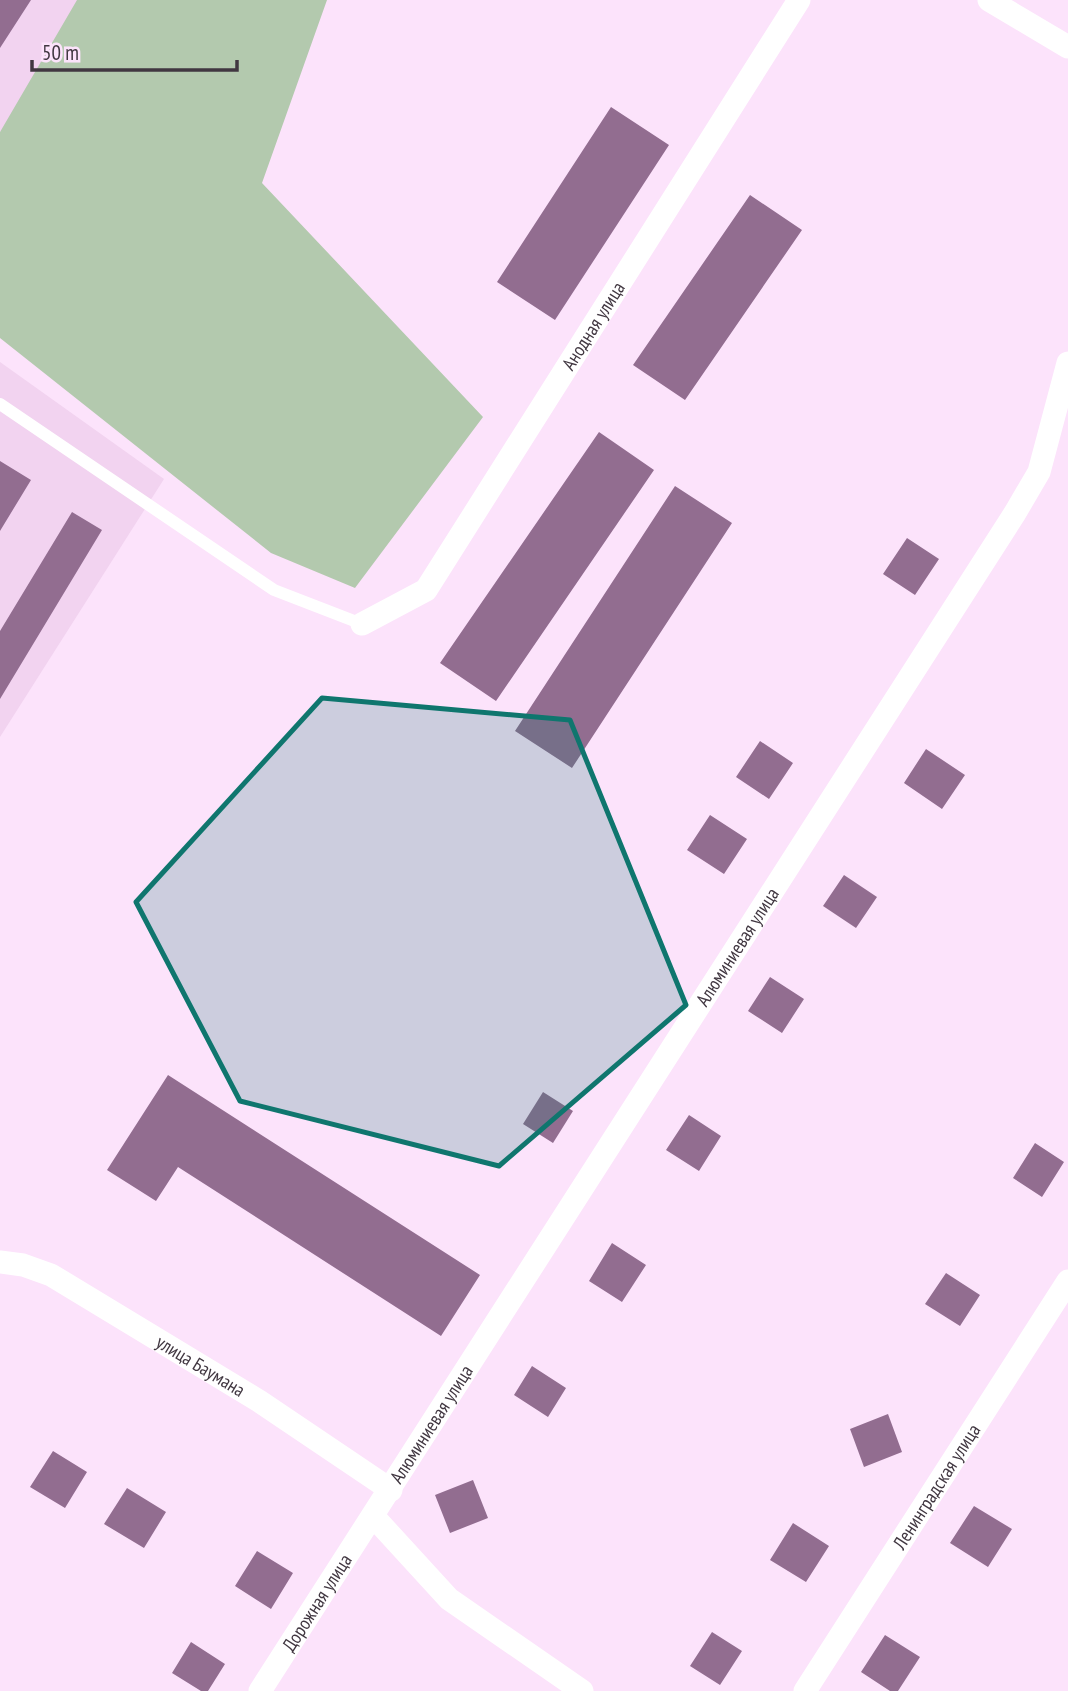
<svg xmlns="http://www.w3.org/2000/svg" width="1068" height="1691" font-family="'PT Sans Narrow',sans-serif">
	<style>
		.built { fill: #f2d3f0 }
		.green { fill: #b3c9ae }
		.building { fill: #926d90 }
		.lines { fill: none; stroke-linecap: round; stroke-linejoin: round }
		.service { stroke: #fff; stroke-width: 12 }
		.minor { stroke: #fff; stroke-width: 23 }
		.marked { fill: #0f766e; fill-opacity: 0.2; stroke: #0f766e; stroke-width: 5; stroke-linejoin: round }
		.labels { text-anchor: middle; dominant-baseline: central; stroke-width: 7; stroke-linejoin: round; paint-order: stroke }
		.street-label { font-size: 19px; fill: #413741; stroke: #fce3fb }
	</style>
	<rect width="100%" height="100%" fill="#fce3fb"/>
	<path class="built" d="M0 0H92L0 132Z
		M0 362 164 479 0 737Z"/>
	<path class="green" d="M77 0H327L262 183 483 417 355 588 271 553 0 338V132Z"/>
	<path class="building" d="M0 0H31L0 48Z
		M611 107 669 145 555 320 497 282Z
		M750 195 802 230 685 400 633 365Z
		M599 432 654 470 496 701 440 663Z
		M0 461 31 480 0 531Z
		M675 486 732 523 572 768 515 731Z
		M72 512 102 530 0 699V631Z
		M907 538 939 559 915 595 883 574Z
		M760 741 793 763 769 799 736 777Z
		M926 749 965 775 942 809 904 783Z
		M710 815 747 839 724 874 687 850Z
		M844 875 877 897 856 928 823 906Z
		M770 977 804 999 782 1033 748 1011Z
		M168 1075 480 1275 441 1336 178 1167 156 1201 107 1170Z
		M543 1092 573 1111 553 1143 523 1124Z
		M689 1115 721 1136 699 1171 666 1150Z
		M1035 1143 1064 1162 1042 1197 1013 1178Z
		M612 1243 646 1265 622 1302 589 1281Z
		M946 1273 980 1295 960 1326 925 1304Z
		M532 1366 566 1388 548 1417 514 1395Z
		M888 1414 902 1452 864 1467 850 1429Z
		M53 1451 87 1472 65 1508 30 1487Z
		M473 1480 488 1518 450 1533 435 1495Z
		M127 1488 166 1512 144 1548 104 1524Z
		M974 1506 1012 1529 988 1567 950 1543Z
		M793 1523 829 1546 806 1582 770 1560Z
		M257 1551 293 1573 271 1609 235 1586Z
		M712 1632 742 1651 720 1685 690 1666Z
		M885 1635 920 1657 898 1691H890L861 1672Z
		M191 1642 225 1664 208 1691H201L172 1673Z"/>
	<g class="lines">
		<path class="service" d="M0 404 274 590 362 624"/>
		<g class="minor">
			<path d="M989 0 1068 47"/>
			<path id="s1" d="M362 624 426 590 799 0"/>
			<path id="s2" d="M0 1262 23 1265 51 1275 259 1401 391 1490"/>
			<path d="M373 1516 449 1599 582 1691"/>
			<path id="s3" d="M260 1691 1015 513 1039 472 1068 363"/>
			<path id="s4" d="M805 1691 1068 1281"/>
		</g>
	</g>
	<path class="marked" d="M322 698 570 720 686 1005 499 1166 240 1101 136 902Z"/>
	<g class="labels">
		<g class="street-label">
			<text stroke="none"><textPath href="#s1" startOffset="385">Анодная улица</textPath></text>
			<text stroke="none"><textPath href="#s3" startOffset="884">Алюминиевая улица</textPath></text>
			<text stroke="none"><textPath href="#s2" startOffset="228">улица Баумана</textPath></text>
			<text stroke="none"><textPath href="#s3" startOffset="317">Алюминиевая улица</textPath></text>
			<text stroke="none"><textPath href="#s4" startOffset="243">Ленинградская улица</textPath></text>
			<text stroke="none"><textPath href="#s3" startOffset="105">Дорожная улица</textPath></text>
		</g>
	</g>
	<path d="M32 60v10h205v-10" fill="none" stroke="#413741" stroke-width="3.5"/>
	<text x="42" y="60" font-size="21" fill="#413741" stroke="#fce3fb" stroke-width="5" paint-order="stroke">50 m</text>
</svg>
